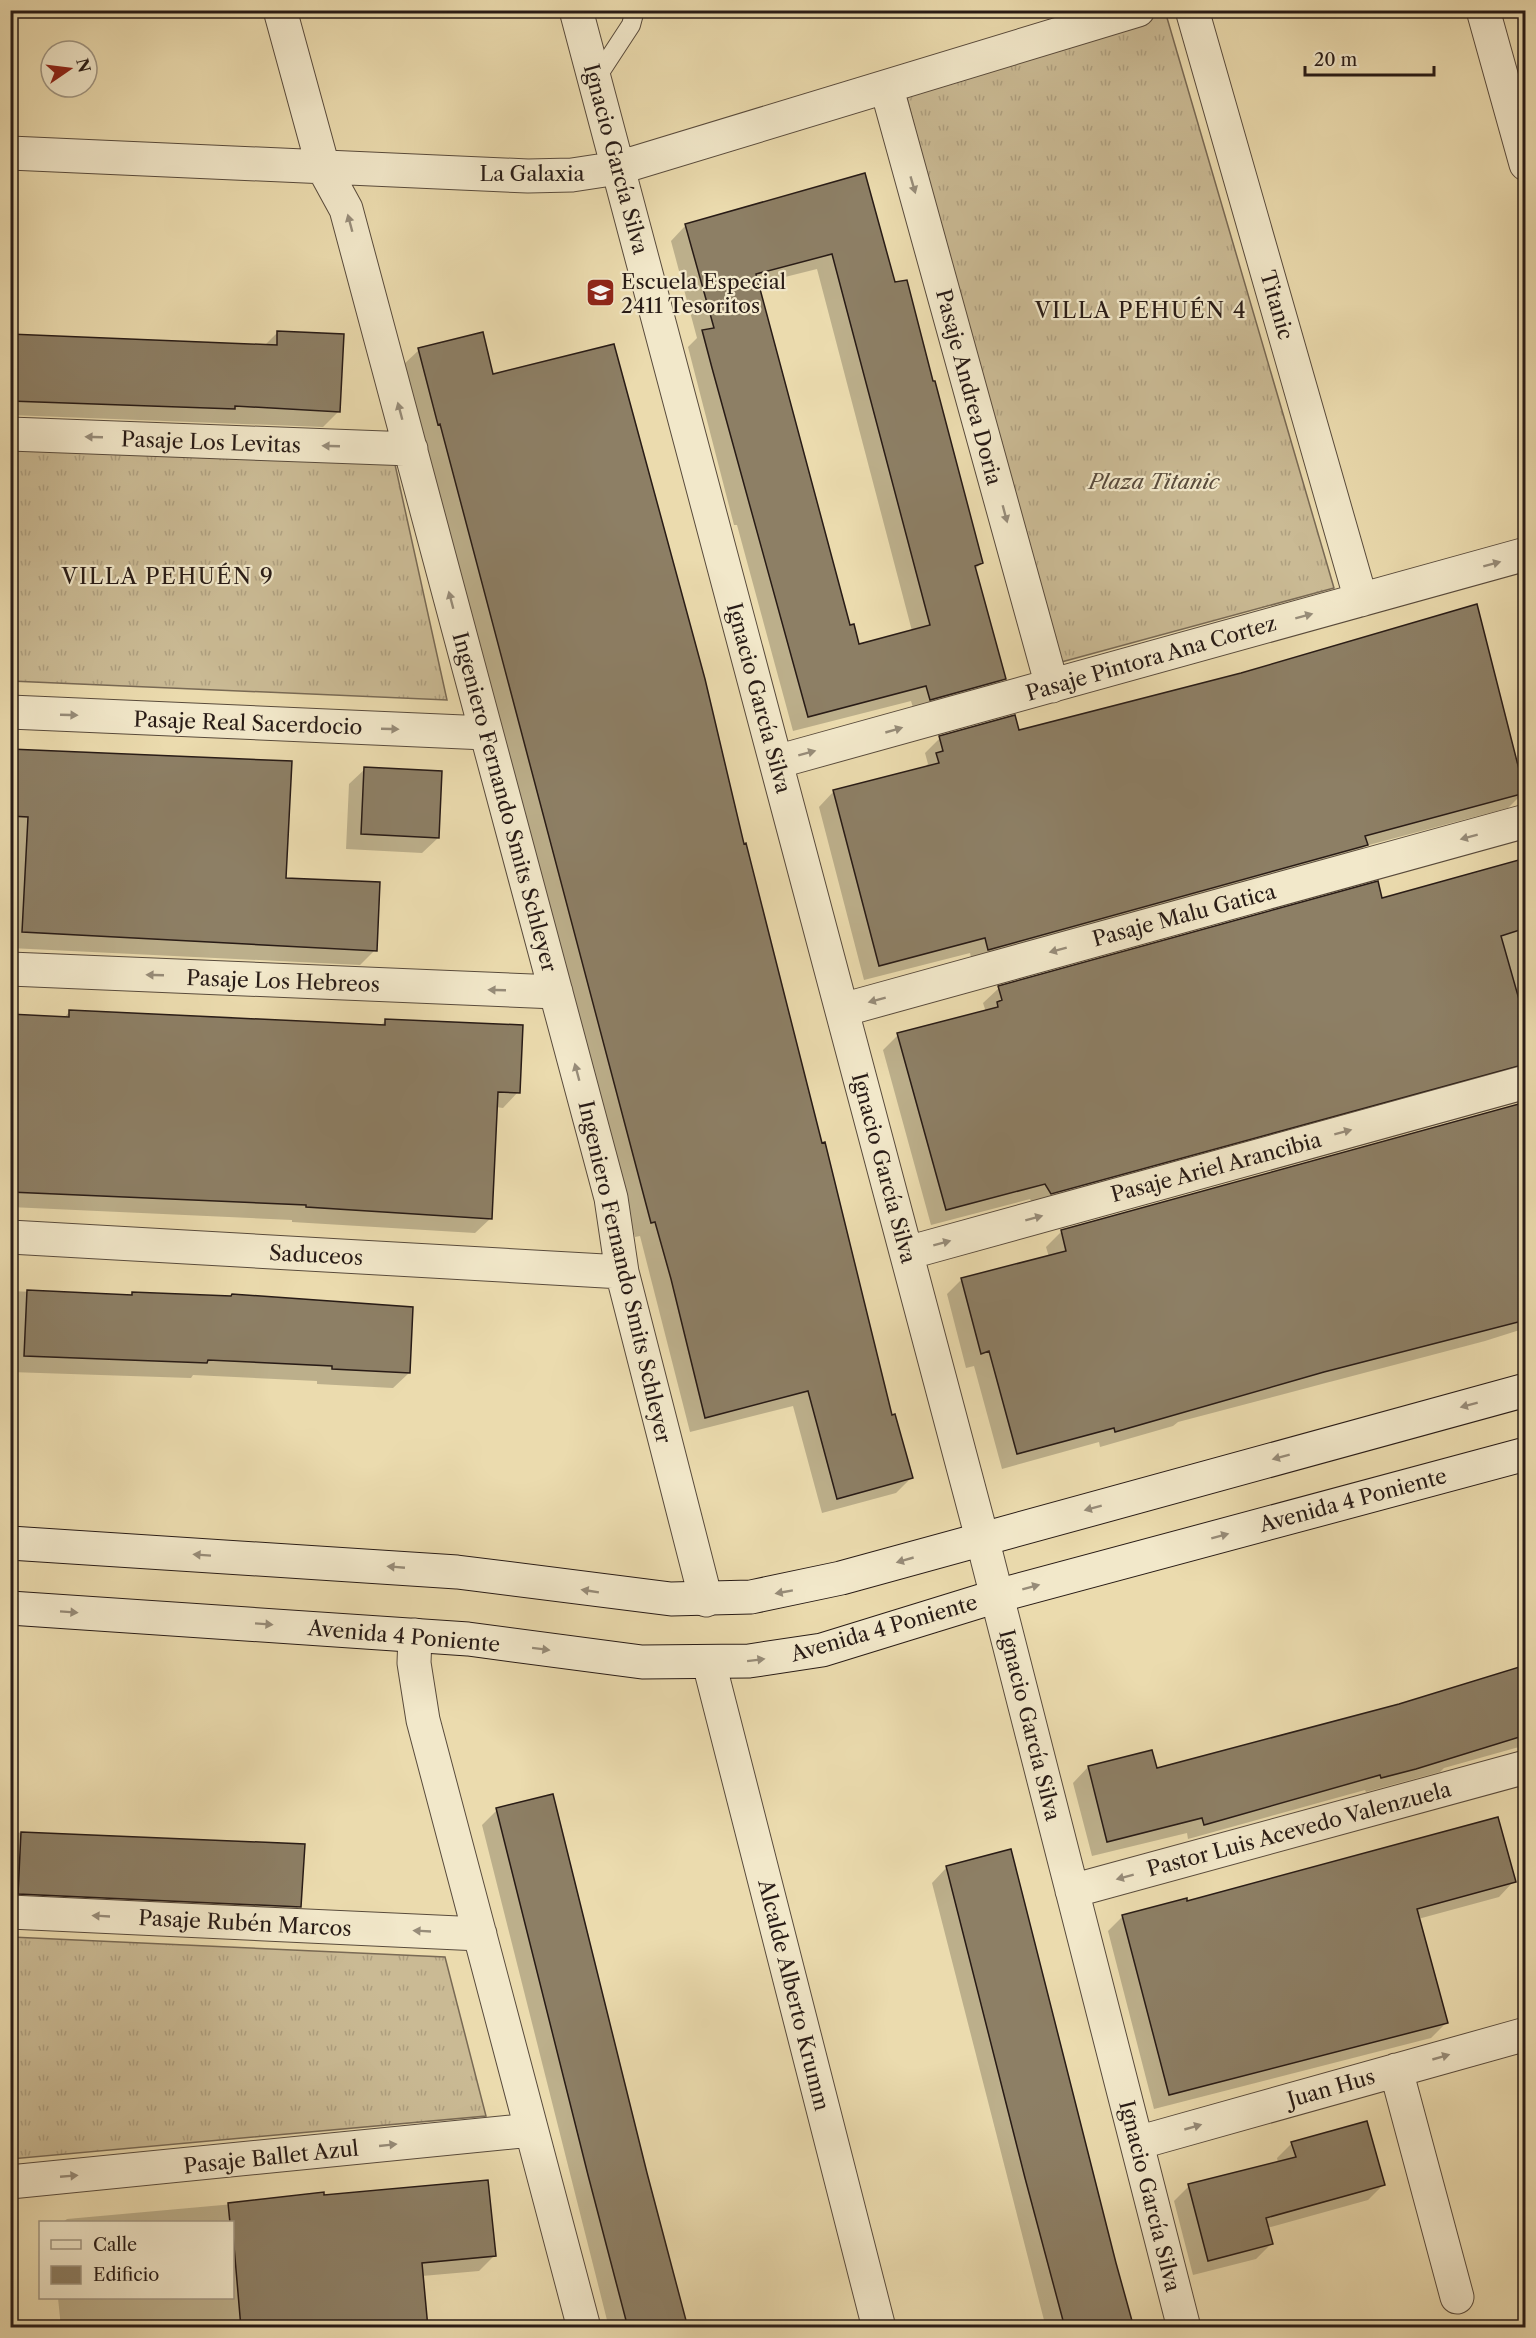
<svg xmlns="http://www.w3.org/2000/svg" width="1536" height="2338" font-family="'Libre Caslon Text',serif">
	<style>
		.grass { fill: url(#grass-tufts); stroke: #796a55; stroke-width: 1.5 }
		.shadow { fill: #0003; fill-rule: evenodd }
		.building { fill: #8d7f65; stroke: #281b16; stroke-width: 1.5; fill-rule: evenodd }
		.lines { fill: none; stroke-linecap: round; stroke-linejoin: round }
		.lane-casing { stroke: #594b3c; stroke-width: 20 }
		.street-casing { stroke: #594b3c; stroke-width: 35 }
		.secondary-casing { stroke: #281b16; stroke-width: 35 }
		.lane { stroke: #f2e8ca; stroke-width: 18 }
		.street { stroke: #f2e8ca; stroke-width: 33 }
		.secondary { stroke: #f2e8ca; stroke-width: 33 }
		.oneway { fill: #978c79 }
		.labels { text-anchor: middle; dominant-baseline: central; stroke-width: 4.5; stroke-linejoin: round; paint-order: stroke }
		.street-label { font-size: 21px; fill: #281b16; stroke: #f2e8ca }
		.poi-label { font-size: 21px; fill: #281b16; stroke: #f2e8ca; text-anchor: start }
		.park-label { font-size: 21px; font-style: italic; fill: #594b3c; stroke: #f2e8ca }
		.neighbourhood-label { font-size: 22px; letter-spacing: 1.5px; fill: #281b16; stroke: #f2e8ca }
	</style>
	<defs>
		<pattern id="grass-tufts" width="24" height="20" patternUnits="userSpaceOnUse" patternTransform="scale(1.5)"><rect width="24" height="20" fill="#caba94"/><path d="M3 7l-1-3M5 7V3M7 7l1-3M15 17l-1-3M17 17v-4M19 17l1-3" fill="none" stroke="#ae9f7f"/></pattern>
	</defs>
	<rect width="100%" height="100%" fill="#ebdbae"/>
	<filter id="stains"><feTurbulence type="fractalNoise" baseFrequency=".00333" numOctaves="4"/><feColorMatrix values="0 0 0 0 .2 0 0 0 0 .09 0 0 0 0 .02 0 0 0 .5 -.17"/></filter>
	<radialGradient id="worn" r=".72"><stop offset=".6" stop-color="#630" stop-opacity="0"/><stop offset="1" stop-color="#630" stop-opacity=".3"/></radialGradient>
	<path class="grass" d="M1165 11 1334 588 1054 664 906 95Z
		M11 446 394 460 447 700 11 681Z
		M11 1937 445 1957 486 2116 11 2159Z"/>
	<path class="shadow" d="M864 175 894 284 932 383 982 563 974 570 1004 678 989 694 915 714 911 701 793 731 737 525H734L688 347 697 338 671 241 686 225ZM817 269 912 631 857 646 849 627 757 284Z
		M278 332 338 412 323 427 10 415V335L264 346Z
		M419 350 492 376 743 845 891 1417 911 1478 896 1493 822 1513 793 1406 690 1432 640 1236 635 1237 425 438 422 439 403 365Z
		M940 738 1523 793 1508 808 1365 846 1351 860 973 965 970 953 864 980 819 807 834 791 924 768 928 764 925 753Z
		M10 750 290 762 285 879 375 950 360 965 10 948Z
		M365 769 438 838 422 853 346 849 349 784Z
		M1526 860V1087L1035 1208 1030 1199 931 1225 883 1050 898 1035 986 1012 983 1003 999 988 1381 900Z
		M70 1011 380 1026 386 1020 518 1092 503 1108 496 1107 491 1218 475 1233 292 1222V1220L10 1207V1016L64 1018Z
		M1526 1103V1328L1485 1341 1178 1422 1173 1426 1100 1447 1099 1442 1002 1469 974 1366 966 1368 947 1294 962 1279 1049 1257 1046 1247 1062 1231Z
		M10 1291 130 1296 133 1293 409 1373 393 1388 317 1384V1381L193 1375 191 1378 10 1372Z
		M1526 1667V1745L1444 1768 1440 1772 1366 1792 1365 1790 1188 1839 1187 1833 1092 1856 1073 1783 1088 1767 1151 1751 1156 1770 1455 1690 1460 1685Z
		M497 1810 686 2328H609L482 1825Z
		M10 1832 119 1839 299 1906 284 1922 10 1908Z
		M947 1867 1132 2328H1046L932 1883Z
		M1514 1881 1499 1897 1418 1919 1446 2023 1431 2038 1154 2109 1108 1931 1123 1916 1186 1903Z
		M1292 2143 1383 2185 1368 2200 1267 2228 1271 2244 1256 2259 1193 2275 1174 2201 1189 2186 1278 2163 1277 2158Z
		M487 2181 495 2255 479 2271 422 2276 427 2328H61L58 2298H232V2222H63L67 2219Z"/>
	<path class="building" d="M865 173 895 282 907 280 933 381H935L983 563 975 566 1006 679 930 700 926 686 808 717 712 368 702 330 714 328 685 224ZM832 254 930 625 859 644 854 624 850 625 756 274Z
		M277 331 344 334 340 412 235 406V409L10 401V334L277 345Z
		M483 332 493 374 614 344 705 679 744 844 746 843 822 1143 825 1142 892 1415 895 1414 913 1478 837 1499 808 1391 705 1418 671 1279 655 1222 651 1223 440 424 438 425 418 348Z
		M1477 604 1525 793 1365 836 1368 845 988 950 985 938 879 966 833 790 939 763 936 753 943 751 939 736 1015 715 1019 730 1241 673Z
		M10 749 292 761 286 878 380 882 377 951 22 932 28 817 10 816Z
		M364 767 442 771 439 838 361 834Z
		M1526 858V928L1501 936 1526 1024V1064L1051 1194 1045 1184 946 1210 897 1033 998 1007 997 1002 1002 1000 998 986 1378 881 1382 898Z
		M69 1010 385 1025V1019L523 1025 520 1093 498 1092 492 1219 306 1207V1205L10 1192V1014L69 1017Z
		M1526 1102V1320L1324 1372 1115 1432 1114 1428 1017 1454 989 1351 981 1354 961 1278 1066 1251 1061 1230Z
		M27 1290 132 1295V1292L231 1296 232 1294 413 1307 410 1373 332 1369V1366L208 1360 207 1363 24 1356Z
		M1526 1665V1735L1416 1769 1381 1778 1380 1775 1204 1825 1202 1818 1107 1842 1088 1766 1152 1750 1157 1768 1399 1704Z
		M553 1794 647 2173 688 2328H628L588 2175 496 1808Z
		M1498 1817 1516 1882 1417 1909 1448 2023 1169 2095 1122 1915 1187 1898V1901Z
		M21 1832 305 1844 301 1907 18 1894Z
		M1011 1849 1116 2263 1134 2328H1065L1025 2178 946 1866Z
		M1367 2121 1385 2185 1266 2218 1273 2244 1208 2261 1188 2184 1296 2157 1291 2142Z
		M488 2180 496 2256 422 2263 428 2328H241L232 2223H230L228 2203 324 2192V2195Z"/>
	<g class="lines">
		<defs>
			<path id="lane" d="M595 80 631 25 635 10"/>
			<path id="street" d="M280 10 323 167 346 209 611 1198 622 1272 706 1600
				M576 10 982 1538 1184 2328
				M1192 10 1361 600
				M1483 10 1526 164
				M887 89 1052 686
				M10 153 528 176 572 175 618 168 1138 10
				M10 434 411 449
				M10 712 486 733
				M776 762 1526 554
				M10 969 556 992
				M842 1010 1526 821
				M10 1237 622 1272
				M907 1253 1526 1082
				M415 1635 414 1663 423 1720 584 2328
				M709 1663 879 2328
				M1072 1891 1526 1767
				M10 1912 480 1934
				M1396 2070 1457 2297
				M1137 2143 1526 2034
				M10 2182 531 2130"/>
			<path id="secondary" d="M10 1543 457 1572 671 1599 751 1597 841 1578 1526 1390
				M10 1608 468 1639 642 1662 749 1661 822 1650 997 1596 1526 1454"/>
		</defs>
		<use href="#lane" class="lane-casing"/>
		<use href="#street" class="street-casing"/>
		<use href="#secondary" class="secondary-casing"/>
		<use href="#lane" class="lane"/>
		<use href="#street" class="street"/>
		<use href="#secondary" class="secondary"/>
	</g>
	<defs><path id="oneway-solid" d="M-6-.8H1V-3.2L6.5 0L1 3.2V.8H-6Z" transform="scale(1.5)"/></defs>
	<g class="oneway">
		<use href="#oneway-solid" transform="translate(913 185) rotate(74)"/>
		<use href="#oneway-solid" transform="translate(350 223) rotate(-105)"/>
		<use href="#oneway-solid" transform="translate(400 411) rotate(-105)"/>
		<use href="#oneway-solid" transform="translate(94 437) rotate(-178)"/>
		<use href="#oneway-solid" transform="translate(331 446) rotate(-178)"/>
		<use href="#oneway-solid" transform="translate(1005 514) rotate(75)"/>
		<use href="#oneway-solid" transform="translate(1492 564) rotate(-15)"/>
		<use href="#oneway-solid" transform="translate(451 600) rotate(-105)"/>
		<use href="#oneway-solid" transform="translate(1304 616) rotate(-15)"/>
		<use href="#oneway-solid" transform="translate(69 715) rotate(2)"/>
		<use href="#oneway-solid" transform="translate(390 729) rotate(2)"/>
		<use href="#oneway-solid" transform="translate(894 730) rotate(-16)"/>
		<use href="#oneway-solid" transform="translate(807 753) rotate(-15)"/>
		<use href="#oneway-solid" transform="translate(1469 837) rotate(165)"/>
		<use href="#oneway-solid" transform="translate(1058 950) rotate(165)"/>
		<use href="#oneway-solid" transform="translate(155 975) rotate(-178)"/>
		<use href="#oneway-solid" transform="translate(497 990) rotate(-178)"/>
		<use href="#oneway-solid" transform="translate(877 1000) rotate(165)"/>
		<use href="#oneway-solid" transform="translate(577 1072) rotate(-105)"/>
		<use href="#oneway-solid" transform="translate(1343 1132) rotate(-15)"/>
		<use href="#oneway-solid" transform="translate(1034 1218) rotate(-15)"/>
		<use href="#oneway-solid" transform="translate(942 1243) rotate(-15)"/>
		<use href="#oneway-solid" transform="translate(1469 1405) rotate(165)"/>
		<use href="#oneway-solid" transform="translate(1281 1457) rotate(165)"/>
		<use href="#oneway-solid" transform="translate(1093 1508) rotate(165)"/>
		<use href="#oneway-solid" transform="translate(1220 1536) rotate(-15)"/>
		<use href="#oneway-solid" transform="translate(202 1555) rotate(-176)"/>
		<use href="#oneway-solid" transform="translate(905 1560) rotate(164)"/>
		<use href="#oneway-solid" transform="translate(396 1567) rotate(-175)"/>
		<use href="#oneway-solid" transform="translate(1031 1587) rotate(-15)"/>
		<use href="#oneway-solid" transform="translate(590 1591) rotate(-171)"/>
		<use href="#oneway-solid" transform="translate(784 1592) rotate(170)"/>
		<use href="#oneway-solid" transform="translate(69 1612) rotate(4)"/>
		<use href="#oneway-solid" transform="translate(264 1624) rotate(4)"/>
		<use href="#oneway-solid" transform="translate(541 1649) rotate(7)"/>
		<use href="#oneway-solid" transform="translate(756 1660) rotate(-7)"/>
		<use href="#oneway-solid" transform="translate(1125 1877) rotate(165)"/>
		<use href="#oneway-solid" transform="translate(101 1916) rotate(-177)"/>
		<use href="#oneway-solid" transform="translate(422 1931) rotate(-177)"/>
		<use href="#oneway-solid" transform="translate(1441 2057) rotate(-16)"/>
		<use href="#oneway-solid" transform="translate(1193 2127) rotate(-16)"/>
		<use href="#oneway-solid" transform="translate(388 2145) rotate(-6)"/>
		<use href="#oneway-solid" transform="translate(69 2176) rotate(-5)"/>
	</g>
	<defs>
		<symbol id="school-square" viewBox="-11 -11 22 22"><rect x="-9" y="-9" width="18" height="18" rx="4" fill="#8f2418" stroke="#f2e8ca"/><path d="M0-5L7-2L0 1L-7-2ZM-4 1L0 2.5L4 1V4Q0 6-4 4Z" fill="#fff"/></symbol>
	</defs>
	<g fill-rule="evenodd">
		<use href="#school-square" x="584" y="276" width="33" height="33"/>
	</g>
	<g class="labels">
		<g class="street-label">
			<text transform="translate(616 159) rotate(75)">Ignacio García Silva</text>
			<text x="532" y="173">La Galaxia</text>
			<text transform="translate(1277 305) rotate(74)">Titanic</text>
			<text transform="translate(969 387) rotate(75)">Pasaje Andrea Doria</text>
			<text transform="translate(211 442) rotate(2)">Pasaje Los Levitas</text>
			<text transform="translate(1151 658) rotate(-16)">Pasaje Pintora Ana Cortez</text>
			<text transform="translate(759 698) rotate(75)">Ignacio García Silva</text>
			<text transform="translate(248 723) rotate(2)">Pasaje Real Sacerdocio</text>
			<text transform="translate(505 802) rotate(75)">Ingeniero Fernando Smits Schleyer</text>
			<text transform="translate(1184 915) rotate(-15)">Pasaje Malu Gatica</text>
			<text transform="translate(283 981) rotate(2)">Pasaje Los Hebreos</text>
			<text transform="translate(1216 1167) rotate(-15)">Pasaje Ariel Arancibia</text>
			<text transform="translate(884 1168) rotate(75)">Ignacio García Silva</text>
			<text transform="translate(316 1255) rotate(3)">Saduceos</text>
			<text transform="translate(625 1272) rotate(77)">Ingeniero Fernando Smits Schleyer</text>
			<text transform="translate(1353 1500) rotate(-15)">Avenida 4 Poniente</text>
			<text transform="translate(884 1628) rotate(-16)">Avenida 4 Poniente</text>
			<text transform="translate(404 1636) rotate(5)">Avenida 4 Poniente</text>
			<text transform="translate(1030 1725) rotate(76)">Ignacio García Silva</text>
			<text transform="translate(1299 1829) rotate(-15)">Pastor Luis Acevedo Valenzuela</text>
			<text transform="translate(245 1923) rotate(3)">Pasaje Rubén Marcos</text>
			<text transform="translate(794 1995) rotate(76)">Alcalde Alberto Krumm</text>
			<text transform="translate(1331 2088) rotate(-16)">Juan Hus</text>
			<text transform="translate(271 2157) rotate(-6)">Pasaje Ballet Azul</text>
			<text transform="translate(1150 2196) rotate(76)">Ignacio García Silva</text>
		</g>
		<g class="poi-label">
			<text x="621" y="281">Escuela Especial<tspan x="621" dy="24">2411 Tesoritos</tspan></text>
		</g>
		<g class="park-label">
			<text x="1154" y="481">Plaza Titanic</text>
		</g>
		<g class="neighbourhood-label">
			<text x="1141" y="310">VILLA PEHUÉN 4</text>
			<text x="168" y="576">VILLA PEHUÉN 9</text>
		</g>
	</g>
	<rect width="1536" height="2338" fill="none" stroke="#ebdbae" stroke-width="36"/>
	<rect x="12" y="12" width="1512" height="2314" fill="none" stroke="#281b16" stroke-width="3"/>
	<rect x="18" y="18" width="1500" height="2302" fill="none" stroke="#281b16" stroke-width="1.5"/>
	<rect x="39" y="2221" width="195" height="78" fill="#f2e8ca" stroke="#a19682" stroke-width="1.5"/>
	<rect x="51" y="2240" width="30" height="9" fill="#f2e8ca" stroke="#a19682" stroke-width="1.5"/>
	<text x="93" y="2251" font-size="18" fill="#281b16">Calle</text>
	<rect x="51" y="2266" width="30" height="18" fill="#8d7f65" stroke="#a19682" stroke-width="1.5"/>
	<text x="93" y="2281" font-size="18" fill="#281b16">Edificio</text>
	<g transform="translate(69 69) rotate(76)"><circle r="28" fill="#f2e8ca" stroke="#a19682" stroke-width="1.5"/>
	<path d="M0-4.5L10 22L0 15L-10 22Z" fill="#8f2418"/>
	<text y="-9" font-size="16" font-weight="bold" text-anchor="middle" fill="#281b16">N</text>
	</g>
	<path d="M1305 66v9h129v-9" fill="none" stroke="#281b16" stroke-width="3"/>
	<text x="1314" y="66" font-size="18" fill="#281b16" stroke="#f2e8ca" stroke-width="4.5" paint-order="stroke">20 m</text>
	<rect width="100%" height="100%" filter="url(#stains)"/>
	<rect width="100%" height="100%" fill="url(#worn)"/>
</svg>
